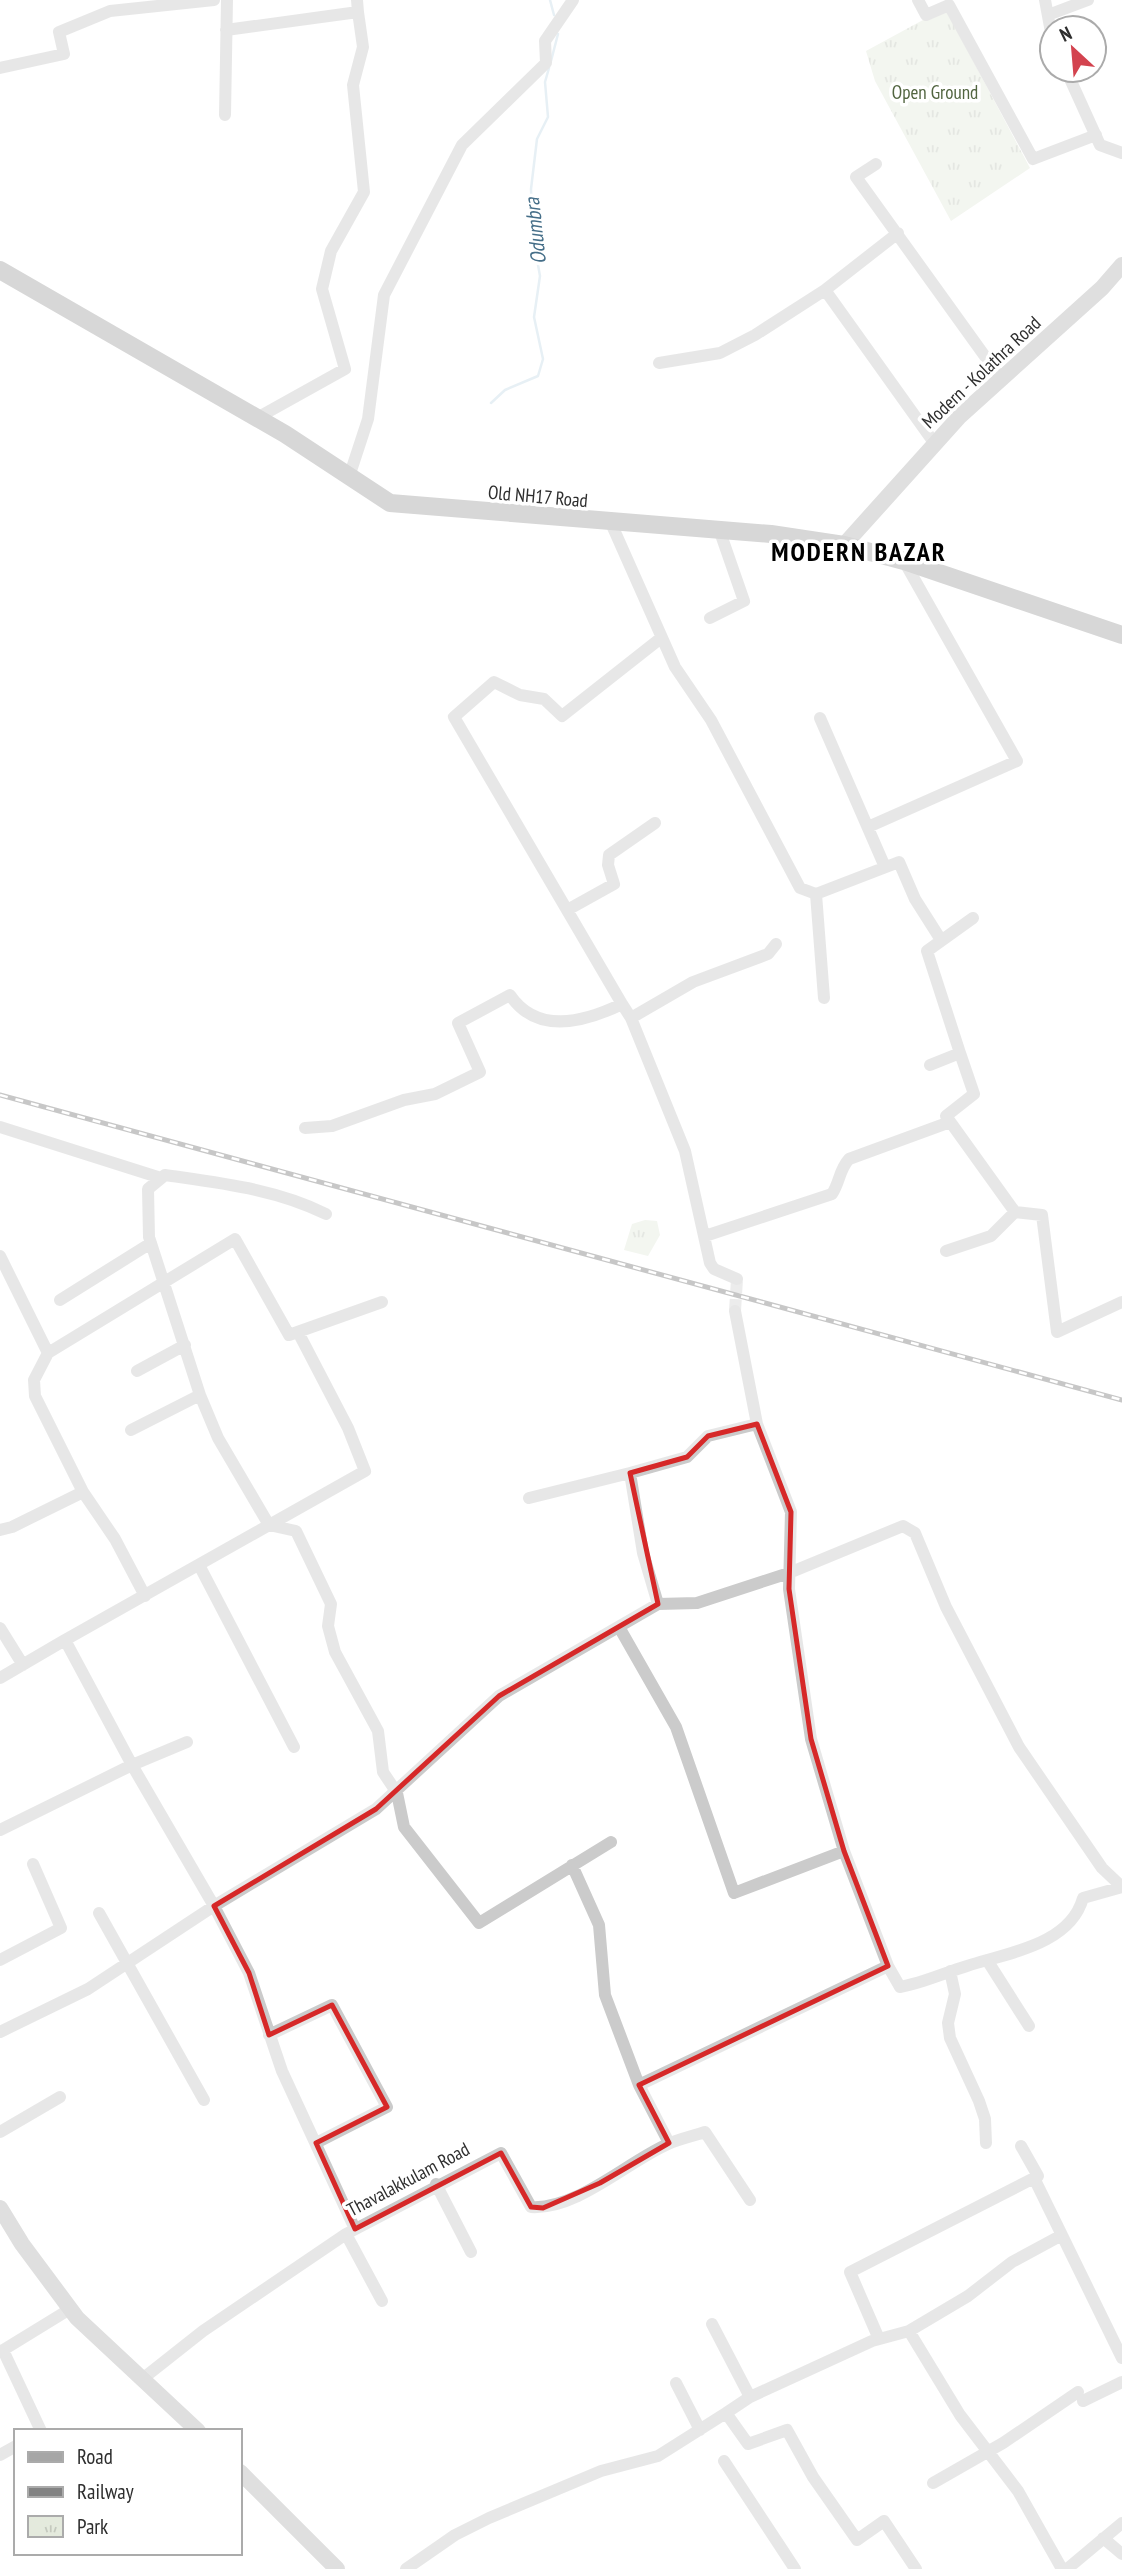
<svg xmlns="http://www.w3.org/2000/svg" width="1122" height="2569" font-family="'PT Sans Narrow',sans-serif">
	<style>
		.park { fill: url(#park-tufts) }
		.lines { fill: none; stroke-linecap: round; stroke-linejoin: round }
		.stream { stroke: #cbdde8; stroke-width: 2.5 }
		.minor-tunnel { stroke: #d5d5d5; stroke-width: 12; stroke-dasharray: 12 6; stroke-linecap: butt }
		.minor { stroke: #cbcbcb; stroke-width: 12 }
		.secondary { stroke: #b8b8b8; stroke-width: 16 }
		.primary { stroke: #a6a6a6; stroke-width: 18 }
		.rail-casing { stroke: #838383; stroke-width: 5 }
		.rail { stroke: #fff; stroke-width: 2.5; stroke-dasharray: 8; stroke-linecap: butt }
		.marked { fill: none; stroke: #d62828; stroke-width: 5; stroke-linejoin: round }
		.labels { text-anchor: middle; dominant-baseline: central; stroke-width: 7; stroke-linejoin: round; paint-order: stroke }
		.park-label { font-size: 19px; fill: #526540; stroke: #fff }
		.street-label { font-size: 19px; fill: #2e2e2e; stroke: #fff }
		.water-label { font-size: 21px; font-style: italic; fill: #456e88; stroke: #fff }
		.district-label { font-size: 26px; font-weight: bold; letter-spacing: 2px; fill: #000; stroke: #fff }
	</style>
	<defs>
		<pattern id="park-tufts" width="24" height="20" patternUnits="userSpaceOnUse" patternTransform="scale(1.75)"><rect width="24" height="20" fill="#e4eadd"/><path d="M3 7l-1-3M5 7V3M7 7l1-3M15 17l-1-3M17 17v-4M19 17l1-3" fill="none" stroke="#c4c9be"/></pattern>
	</defs>
	<rect width="100%" height="100%" fill="#fff"/>
	<path class="park" d="M945 8 1030 168 951 221 875 81 866 51Z
		M645 1220 657 1221 660 1235 648 1256 624 1250 632 1224Z"/>
	<g class="lines">
		<path class="stream" d="M550 0 554 15
			M551 61 558 34
			M491 403 505 390 538 376 543 359 534 317 540 276 533 237 531 189 537 139 548 117 545 82 549 68"/>
		<path class="minor-tunnel" d="M735 1311 737 1279"/>
		<path class="minor" d="M918 0 926 15 949 5 1033 159 1096 135
			M1045 0 1052 38
			M1048 15 1088 0
			M226 30 358 12 357 0
			M0 68 64 54 59 32 110 11 214 0
			M1066 70 1100 145 1122 153
			M225 115 227 0
			M876 164 856 177 1002 380
			M898 233 825 290 935 444
			M659 363 720 353 755 335 825 290
			M257 418 345 369 322 289 331 251 364 192 353 85 363 47 358 12
			M349 477 368 419 384 295 462 145 546 63 545 41 573 0
			M611 523 675 667 711 720 800 888 816 894 824 998
			M710 618 744 601 719 529
			M820 718 885 867
			M868 827 1017 761 904 561
			M816 894 899 862 915 899 941 940
			M569 909 614 884 608 865 609 855 655 823
			M622 1004 454 717 494 682 520 695 544 699 562 716 661 638
			M631 1018 693 982 768 954 776 944
			M960 1053 974 1094 946 1116 1015 1212
			M930 1065 960 1053 927 951 973 918
			M0 1127 161 1178
			M305 1128 332 1126 404 1100 435 1094 480 1072 458 1023 510 995C537 1035 585 1022 622 1004L631 1018 685 1151 710 1263 714 1269 737 1279
			M326 1214C276 1189 220 1183 165 1175L148 1189 149 1237 200 1395 218 1438 269 1525 296 1531 331 1604 328 1626 335 1652 378 1731 383 1772 397 1793 404 1827 479 1923 611 1842
			M705 1236 832 1194C840 1182 839 1170 849 1159L950 1122
			M946 1251 991 1236 1015 1212 1042 1215 1057 1332 1122 1302
			M0 1256 48 1353
			M60 1300 151 1243
			M137 1371 185 1345
			M757 1424 791 1512 789 1589 811 1739 844 1851 888 1966 900 1987C923 1983 944 1973 967 1966 1007 1953 1070 1945 1083 1898L1122 1887
			M131 1430 200 1395
			M529 1498 630 1473
			M0 1530 12 1527 83 1492
			M199 1565 294 1747
			M145 1596 115 1539 83 1492 35 1396 34 1380 48 1353 235 1239 289 1335 382 1302
			M658 1604 643 1553 630 1473 687 1457 708 1436 757 1424 735 1311
			M619 1627 676 1727 734 1893 844 1851
			M0 1628 23 1665
			M65 1640 365 1471 348 1428 298 1332
			M0 1678 65 1640 132 1765 0 1830
			M187 1742 132 1765 214 1906 249 1973 282 2071 355 2229
			M572 1865 599 1925 605 1995 639 2085 669 2143
			M99 1913 204 2100
			M0 1960 61 1928 33 1864
			M987 1960 1029 2026
			M950 1971 955 1994 948 2023 950 2038 979 2101 985 2119 986 2143
			M0 2032 88 1989 214 1906 376 1809 499 1696 658 1604 697 1603 789 1573 903 1526 915 1533 946 1607 1019 1747 1102 1868 1122 1887
			M269 2035 332 2005 387 2107 316 2143
			M639 2085 888 1966
			M0 2132 60 2097
			M1021 2146 1038 2176 1034 2178 1122 2358
			M436 2184 471 2252
			M346 2234 382 2301
			M712 2324 750 2397
			M909 2331 960 2415 1018 2491 1062 2569
			M879 2339 850 2272 1034 2178
			M3 2350 41 2431
			M0 2352 70 2309
			M141 2380 203 2331 346 2234 501 2153 531 2207C577 2210 627 2162 668 2144 679 2139 693 2136 705 2132L750 2200
			M676 2383 700 2430
			M1083 2401 1122 2382
			M726 2413 750 2397 872 2341 909 2331 968 2296 1012 2262 1062 2235
			M0 2455 16 2446
			M724 2461 795 2569
			M933 2483 1003 2443 1078 2392
			M1103 2538 1122 2554
			M406 2569 455 2535 489 2518 601 2471 658 2456 726 2413 748 2444 787 2430 813 2477 857 2540 884 2521 916 2569
			M1067 2569 1122 2523"/>
		<path class="secondary" d="M844 545 960 416 1102 288 1122 265
			M0 2208 22 2244 77 2318 198 2431
			M240 2472 337 2569"/>
		<path class="primary" d="M0 270 285 434 390 503 771 534 844 545 904 561 1122 635"/>
		<defs>
			<path id="rail" d="M0 1095 1122 1400"/>
		</defs>
		<use href="#rail" class="rail-casing"/>
		<use href="#rail" class="rail"/>
	</g>
	<path d="M0 0H1122V2569H0ZM757 1424 791 1512 789 1589 811 1739 844 1851 888 1966 639 2085 669 2143 600 2183 543 2208 531 2207 501 2153 355 2229 316 2143 387 2107 332 2005 269 2035 249 1973 214 1906 376 1809 499 1696 658 1604 630 1473 687 1457 708 1436Z" fill="#fff" fill-opacity=".55" fill-rule="evenodd"/>
	<path class="marked" d="M757 1424 791 1512 789 1589 811 1739 844 1851 888 1966 639 2085 669 2143 600 2183 543 2208 531 2207 501 2153 355 2229 316 2143 387 2107 332 2005 269 2035 249 1973 214 1906 376 1809 499 1696 658 1604 630 1473 687 1457 708 1436Z"/>
	<g class="labels">
		<g class="park-label">
			<text x="935" y="92">Open Ground</text>
		</g>
		<g class="street-label">
			<text transform="translate(981 372) rotate(-43)">Modern - Kolathra Road</text>
			<text transform="translate(538 496) rotate(5)">Old NH17 Road</text>
			<text transform="translate(408 2179) rotate(-28)">Thavalakkulam Road</text>
		</g>
		<g class="water-label">
			<text transform="translate(535 231) rotate(-96)">Odumbra</text>
		</g>
		<g class="district-label">
			<text x="859" y="551">MODERN BAZAR</text>
		</g>
	</g>
	<rect x="14" y="2429" width="228" height="126" fill="#ffffff" stroke="#ababab" stroke-width="2"/>
	<rect x="28" y="2452" width="35" height="10" fill="#a6a6a6" stroke="#ababab" stroke-width="2"/>
	<text x="77" y="2464" font-size="21" fill="#2e2e2e">Road</text>
	<rect x="28" y="2487" width="35" height="10" fill="#838383" stroke="#ababab" stroke-width="2"/>
	<text x="77" y="2499" font-size="21" fill="#2e2e2e">Railway</text>
	<rect x="28" y="2516" width="35" height="21" fill="url(#park-tufts)" stroke="#ababab" stroke-width="2"/>
	<text x="77" y="2534" font-size="21" fill="#2e2e2e">Park</text>
	<g transform="translate(1073 49) rotate(334)"><circle r="33" fill="#ffffff" stroke="#ababab" stroke-width="2"/>
	<path d="M0-5L12 26L0 18L-12 26Z" fill="#d3434f"/>
	<text y="-10" font-size="19" font-weight="bold" text-anchor="middle" fill="#2e2e2e">N</text>
	</g>
</svg>
